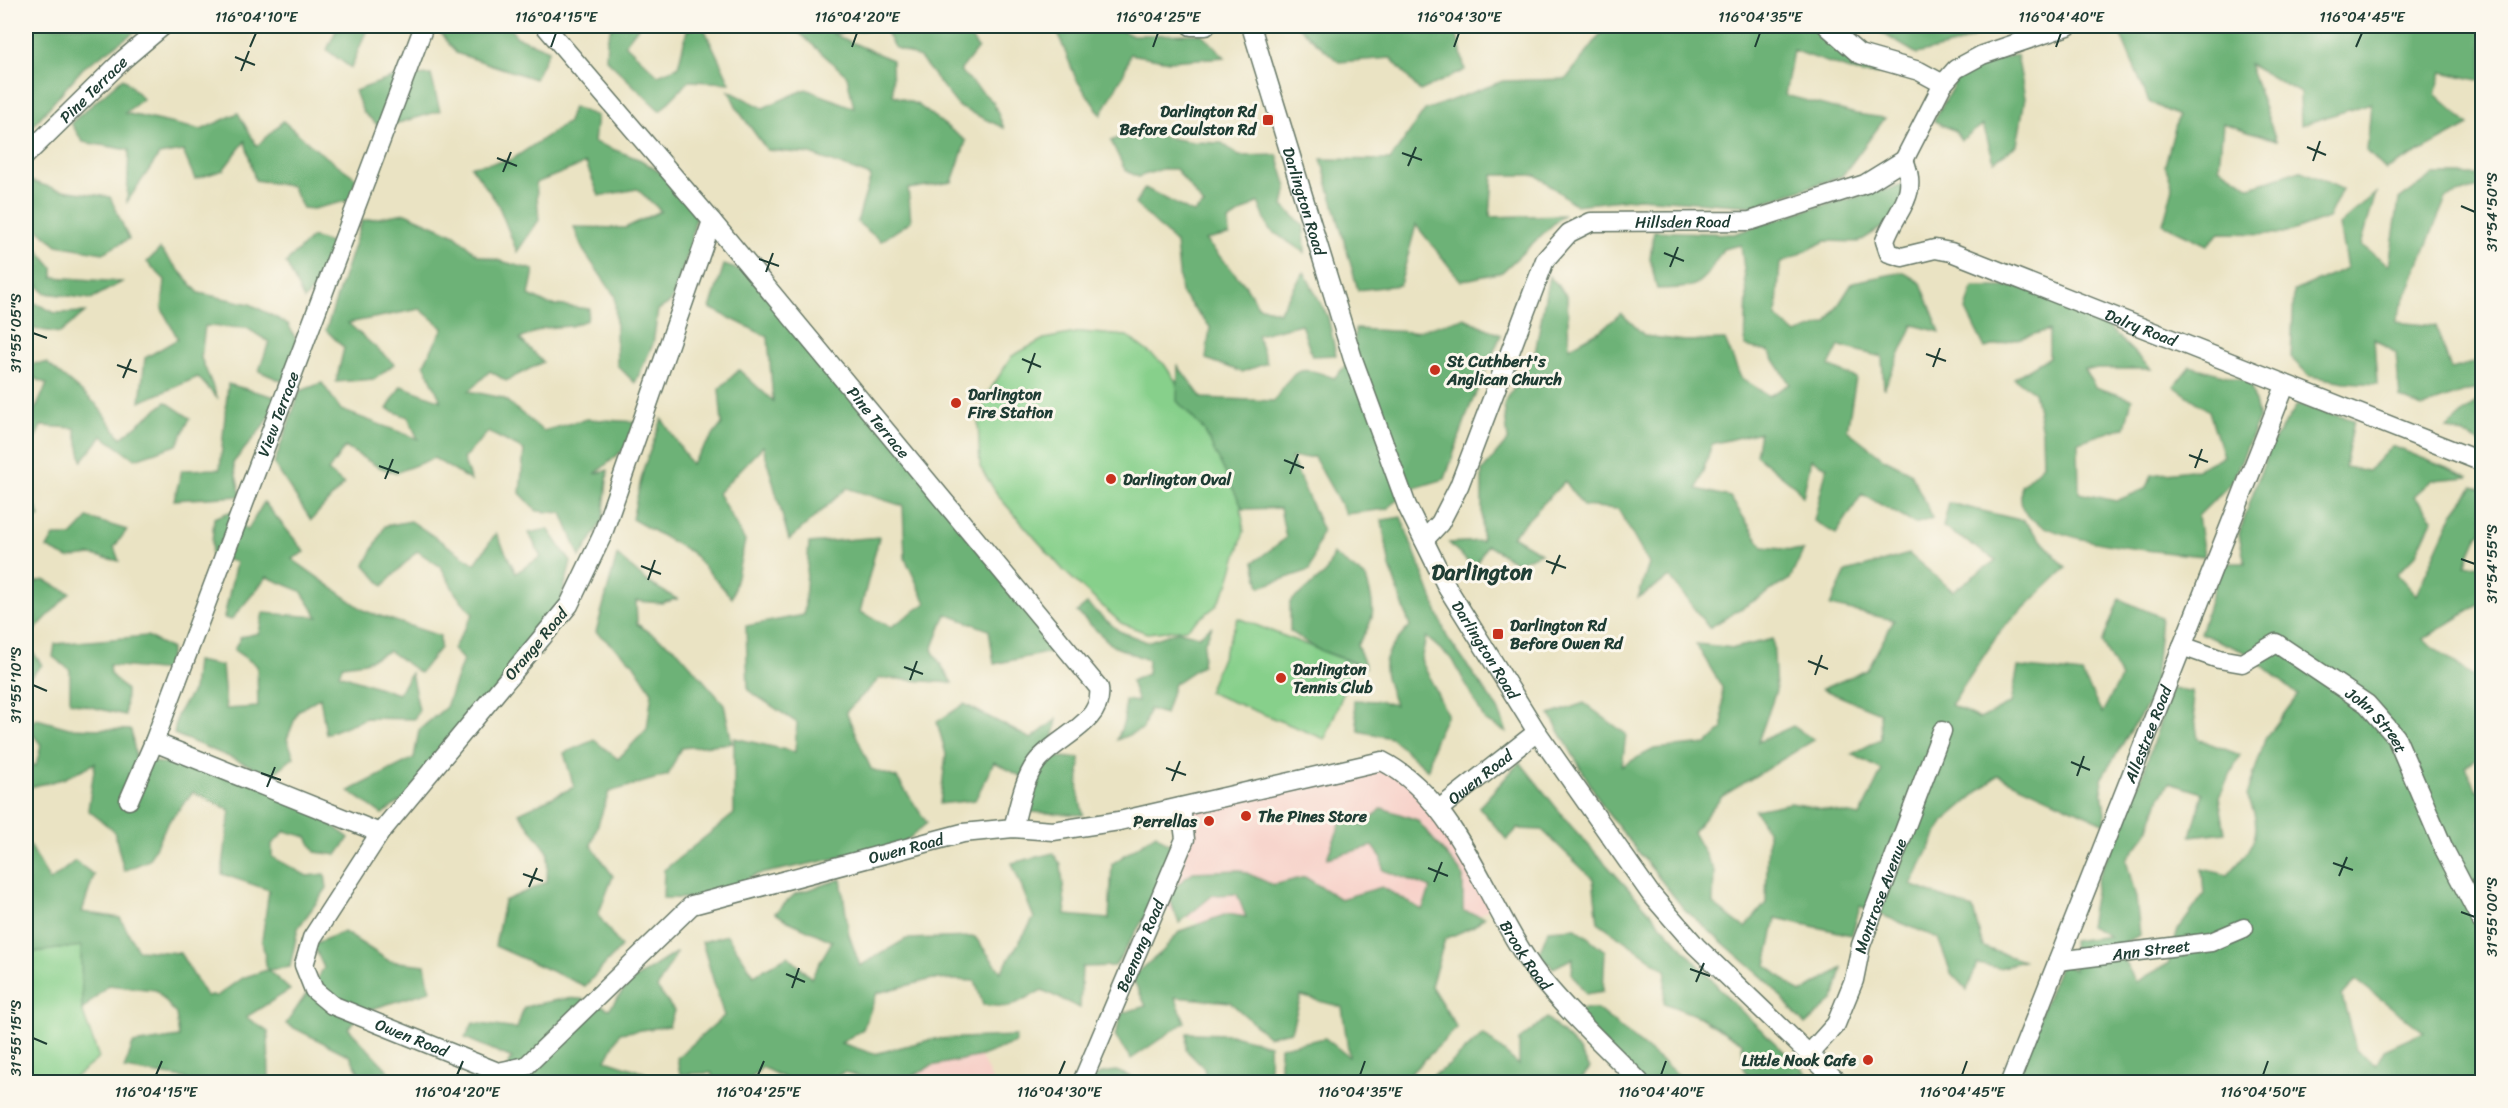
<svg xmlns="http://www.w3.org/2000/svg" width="2508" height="1108" font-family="Sriracha,sans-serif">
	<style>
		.built { fill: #f7d1c9 }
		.green { fill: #87d08b; stroke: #538660; stroke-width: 1.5 }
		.forest { fill: #6db277; stroke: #467856; stroke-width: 1.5; fill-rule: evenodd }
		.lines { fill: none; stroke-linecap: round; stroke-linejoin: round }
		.minor-casing { stroke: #676; stroke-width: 21 }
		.minor { stroke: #fff; stroke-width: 18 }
		.ticks { fill: none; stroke: #1f3d34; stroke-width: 2 }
		.poi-dot { fill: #c8321e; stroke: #fbf7ec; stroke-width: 2 }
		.labels { text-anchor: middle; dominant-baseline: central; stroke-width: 6; stroke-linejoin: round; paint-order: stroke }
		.street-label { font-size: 16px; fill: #1f3d34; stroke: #fbf7ec }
		.poi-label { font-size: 16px; font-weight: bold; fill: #1f3d34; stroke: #fbf7ec; text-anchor: start }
		.district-label { font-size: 22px; font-weight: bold; fill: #1f3d34; stroke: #fbf7ec }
		.neatline { fill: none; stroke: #1f3d34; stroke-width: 2 }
		.ticks-label { font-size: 15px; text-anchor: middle; fill: #1f3d34 }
	</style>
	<rect width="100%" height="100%" fill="#fbf7ec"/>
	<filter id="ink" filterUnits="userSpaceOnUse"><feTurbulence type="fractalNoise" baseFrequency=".0167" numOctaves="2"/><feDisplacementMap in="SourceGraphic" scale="12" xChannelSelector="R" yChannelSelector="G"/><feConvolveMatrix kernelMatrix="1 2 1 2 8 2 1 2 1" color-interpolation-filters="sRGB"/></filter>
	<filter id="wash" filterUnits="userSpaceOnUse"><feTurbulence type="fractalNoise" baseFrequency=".008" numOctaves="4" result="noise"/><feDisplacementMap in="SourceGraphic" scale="24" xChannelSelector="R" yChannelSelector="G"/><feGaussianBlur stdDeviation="1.35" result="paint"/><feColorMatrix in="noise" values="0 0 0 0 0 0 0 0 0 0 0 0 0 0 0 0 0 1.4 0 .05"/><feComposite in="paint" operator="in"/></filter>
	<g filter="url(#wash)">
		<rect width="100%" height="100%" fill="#eae3c3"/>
		<path class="built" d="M1386 760 1431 804 1495 905 1358 988 1163 908 1184 810Z
			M978 1051 993 1082H863L876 1077Z"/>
		<path class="green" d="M1081 332 1127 336 1164 364 1224 452 1239 490 1244 531 1228 585 1216 606 1186 629 1147 633 1121 623 1064 571 999 497 980 467 978 420 990 390 1012 356 1044 339Z
			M1238 618 1355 664 1325 739 1208 692Z
			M81 946 82 1010 99 1058 69 1082H26V953Z"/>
		<path class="forest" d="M26 26H143L83 68 26 134Z
			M338 26H365L366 32 351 68 327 50Z
			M435 26H508L517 37 549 50 535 79 456 53Z
			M612 26H639L625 44 658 75 678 67 687 30 703 26 730 83 689 81 660 111 606 59 607 39Z
			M794 26H962L978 48 960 71 993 102 1004 128 959 107 920 58 894 47 883 27 833 34 892 60 893 95 918 105 966 141 952 182 908 189 911 221 881 241 857 222 871 176 810 154 767 150 738 110 729 91 763 108 806 89 854 108 847 76 794 28Z
			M1055 26H1111L1131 35 1202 34 1225 57 1169 61 1130 54 1124 73 1101 115 1076 79Z
			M1297 26H1455L1465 70 1420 91 1391 58 1339 62Z
			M1607 26H1827L1907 75 1861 74 1793 50 1785 95 1856 114 1885 118 1842 176 1752 206 1639 198 1576 205 1536 175H1493L1490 217 1563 215 1502 272 1461 281 1416 225 1400 285 1358 290 1321 159 1390 160 1425 110 1503 81 1566 79Z
			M1870 26H2001L1954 45 1917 54Z
			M2145 26H2482V81L2442 72 2435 94 2469 125 2386 170 2367 151 2371 103 2301 125 2300 93 2249 64 2276 140 2223 123 2219 167 2250 187 2300 170 2342 189 2328 218 2283 234 2220 233 2207 245 2163 224 2173 188 2165 165 2178 116 2149 102 2119 31Z
			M2017 55 2025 98 2017 145 1994 161 1983 125 1961 140 1955 131 1934 121 1965 64Z
			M431 75 440 111 381 128 363 112 355 91 394 77Z
			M123 78 143 99 125 113 201 130 238 113 257 146 283 121 318 151 356 178 351 200 313 209 303 208 291 186 255 180 245 141 223 170 195 179 183 151 159 155 127 202 129 150 83 142 71 123Z
			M573 107 597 116 594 142 641 160 699 198 690 248 671 302 658 310 653 344 635 383 617 365 615 296 583 250 574 227 625 228 661 211 637 189 599 196 586 163 536 183 539 220 517 252 498 204 471 166 511 160 568 122Z
			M1135 132 1193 142 1222 143 1239 156 1277 155 1287 187 1283 206 1304 226 1305 253 1269 229 1258 202 1228 221 1229 235 1205 240 1245 285 1258 306 1279 312 1304 272 1328 317 1336 355 1312 356 1301 324 1257 335 1267 363 1242 372 1206 359 1210 327 1181 293 1176 243 1135 204 1145 188 1193 213 1204 205 1176 169H1162L1138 177 1125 170 1111 141Z
			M2433 175H2482V186L2446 198 2395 322 2436 326 2451 369 2482 360V386L2422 407 2400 398 2396 353 2374 339 2377 384 2345 382 2310 376 2291 358 2294 291 2347 268 2339 225 2376 193 2361 245 2389 265 2399 200Z
			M27 180 56 189 110 197 129 239 103 253 57 245 26 219Z
			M1913 183 1914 207 1859 242 1825 241 1780 264 1776 317 1796 334 1827 323 1853 282 1903 272 1921 283 1940 332 1913 325 1884 389 1882 357 1839 346 1829 366 1856 378 1847 430 1883 458 1910 472 1933 518 1915 524 1862 494 1836 534 1814 521 1827 467 1811 459 1803 497 1796 487 1756 455 1760 432 1712 444 1697 489 1730 497 1763 547 1803 551 1790 579 1709 628 1670 577 1638 598 1649 564 1618 509 1583 506 1565 481 1512 536 1541 553 1517 563 1487 545 1474 568 1449 543 1482 541V471L1508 440 1504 404 1535 353 1549 276 1567 296 1569 348 1603 329 1621 313 1645 336 1685 341 1725 340 1741 378 1769 396 1790 384 1769 352 1745 346 1747 294 1741 245 1723 249C1700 287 1702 288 1657 289L1650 258 1654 231 1734 234 1805 210Z
			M405 213 455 235 478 255 534 270 529 295 547 304 589 309 587 320 571 326 544 328 520 339 543 362 506 381 490 371 469 391 503 398 543 431 587 419 638 422 628 446 595 474 608 470 603 520 580 557 562 513 537 511 520 493 524 450 488 432 463 459 471 481 434 458 395 473 377 466 345 447 328 471 344 484 311 520 274 464 300 391 322 383 341 410 418 439 408 417 387 409 401 386 441 401 424 364 443 328 420 309 348 323 394 364 375 379 336 382 344 348 326 330 362 221Z
			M312 237 339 246 326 274 304 300 286 263Z
			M160 249 199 293 250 304 288 324 300 347 286 383 259 371 269 342 247 328 205 326 201 358 218 399 198 377 140 402 145 358 178 339 162 309 165 280 147 262Z
			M38 250 53 268V277L122 282 91 299 45 293 33 281 26 278 27 254Z
			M724 265 758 276 1016 585 1051 652 994 664 989 630 946 614 932 650 952 683 880 678 846 712 871 769 897 778 927 823 901 845 755 875 710 899 663 898 664 870 734 814V738L795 752 797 723 748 690 746 626 804 615 809 543 879 537 860 612 891 627 926 603 905 558 903 506 847 488 789 540 763 446 718 493 745 541 732 598 691 552 632 519 644 467 662 419 691 464 722 424 719 389 739 370 773 401 768 337 710 308Z
			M1973 287H2036L2108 327 2151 369H2085L2095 387 2132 399 2125 427 2078 442 2079 493 2116 501 2145 489 2152 475 2198 469 2223 456 2209 411 2174 386 2190 366 2250 382 2259 418 2232 482 2198 516 2204 556C2168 553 2039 543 2023 509 2020 503 2021 493 2021 486L2043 465 2042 431 2034 392 2014 378 2049 357V330L1985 348 1966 310Z
			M27 299 55 313 85 312 60 333 34 329 26 324Z
			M1464 318 1501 335 1469 409 1445 479 1411 489 1387 509 1346 514 1314 457 1291 458 1322 529 1310 570 1260 587 1254 562 1286 538 1280 508 1243 509 1204 430 1177 401 1178 366 1202 398 1274 401C1295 370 1296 363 1334 378L1354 357 1355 329 1413 332Z
			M47 363 96 404 121 438 166 402 190 418 177 445 135 459 102 436 82 461 75 428 41 426 26 458V420L37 406 47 384 26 374V364Z
			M228 384 279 398 265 424 233 463 241 496 174 500 182 470 220 469Z
			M2479 399 2482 400V443L2447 428Z
			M2297 405 2354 420 2345 467 2368 471 2392 446 2469 477 2432 480 2414 496 2433 518 2416 554 2397 574 2416 595 2453 514 2473 487 2482 489V532L2478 535 2465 565 2482 564V603L2423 639 2482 683V756L2465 767 2477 790H2482V816L2479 822 2482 833V1082H2014L2061 962 2074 970 2072 941 2109 936 2089 926 2097 880 2143 773 2171 689 2191 691 2198 739 2240 755 2219 797 2225 832 2191 836 2203 793 2169 783 2159 799 2148 832 2126 860 2136 898 2140 935 2116 946 2136 982 2168 964 2178 930 2204 894 2202 869 2228 875C2253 847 2266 833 2247 796L2265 739 2298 695 2247 653 2200 633 2222 563H2245L2239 534 2269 448ZM2356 980 2424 1032 2384 1050 2376 1065 2356 1050 2342 996Z
			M26 494 30 495 40 516 26 522Z
			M264 502 305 552 292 559 365 611 440 636V648L420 673 389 651 365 662 343 665 339 674 398 694 411 673 419 710 414 719 366 718 326 734 320 697 298 711 287 739 294 757 272 775 174 734 177 715 193 690 196 661 222 666 226 709 258 707 257 666 234 650 241 637 259 633 263 613 318 617 301 591 267 577 231 620 224 618 236 562 211 556 214 518 232 511 247 531Z
			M1949 503 2024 521 2066 568 2001 630 1951 705 1980 719 2011 703 2018 667 2082 674 2102 713 2121 678 2102 643 2119 599 2161 617 2154 693 2101 779 2106 824 1998 775 1943 822 1911 885 1973 909 1983 947 2023 961 1999 968 1977 964 1967 990 1951 973 1938 938 1860 906 1852 935 1776 918 1766 965 1801 993 1842 968 1834 999 1805 1025 1768 982 1684 909 1605 810 1550 715 1584 703 1626 734 1622 766 1654 749 1707 744 1723 729 1722 687 1696 644 1734 648 1773 639 1776 691 1758 742 1793 726 1814 740 1721 797 1693 832 1714 871 1713 904 1745 928 1766 903 1768 832 1755 810 1791 803 1860 816 1882 770 1852 754 1881 739 1880 713 1822 689 1867 670 1894 620 1830 606 1846 572 1909 554 1953 591 1996 560 1943 527Z
			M1401 517 1447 637 1498 709 1507 732 1485 721 1453 660 1426 637 1421 660 1447 714 1434 742 1428 770 1391 738 1359 731 1353 700 1379 701 1395 705C1380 662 1379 660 1410 626L1390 567 1382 520Z
			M88 518 127 530 114 547 119 561 91 555 68 558 47 548 54 536H71Z
			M411 521 475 564 496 533 516 573 541 557 529 533 548 529 571 562 560 604 430 781 382 814 349 791 414 758 419 730 446 707 463 660 453 649 473 614 456 594 441 567 417 551 383 586 365 565 385 526Z
			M1333 554 1366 578C1375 610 1377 618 1357 645L1366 667 1317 649 1290 631V602L1326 573Z
			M617 555 649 583 677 599 662 603 636 601 637 624 677 650 724 704 732 743 681 748 668 775 609 792 591 845 613 876 598 915 621 947 585 986 495 946 504 901 547 882 548 852 519 813 574 787 564 753 594 740 618 759 647 729 652 692 633 663 596 632Z
			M44 580 70 593 26 639V585Z
			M1087 604 1119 631 1147 642 1179 631 1199 636 1212 626 1204 644 1202 665 1174 684 1165 714 1149 709 1143 729 1117 740 1124 721 1125 700 1138 702 1131 681 1147 674 1148 660 1113 646 1077 612Z
			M147 636 171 649 167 671 109 665 110 674 126 690 125 715 70 702V670L53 657 55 644Z
			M26 643 42 665 26 681Z
			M964 704 1031 739 1057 719 1050 757 1080 758 1078 790 1083 815 1031 812 1030 781 994 762 975 800 940 804 946 754 937 722Z
			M37 719 69 728 131 730 136 759 168 764 175 749 305 805 349 838 337 855 315 852 307 837 285 831 272 844V857L307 876 325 874 327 888 298 928 290 967 268 970 290 990 246 1017 268 1032 269 1082H190L184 1078 124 1069 133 1044 179 1037 176 1014 156 990 108 985 82 1010 81 946 26 953V849L30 845 50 881 75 861 94 875 82 912 120 918 138 950 180 953 206 996H217L242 978 267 970 262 940 269 890 222 874 230 810 193 792 167 824 149 860 124 871 114 831 88 810 95 763 63 779 26 788V762L36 766 41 745 26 725Z
			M1520 762 1571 826 1733 1003 1816 1082H1754L1744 1070 1742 1043 1700 1017 1664 1003 1666 970 1598 922 1593 879 1542 830 1517 829 1507 840 1479 807Z
			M1382 808 1417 820 1463 875V911L1484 917 1474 926 1445 939 1431 986 1457 1028 1412 1072 1409 1082H1280V1047L1325 1038 1349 1057 1342 1007 1301 996 1291 1031 1268 1036 1230 1002 1175 997 1185 1022 1131 1059 1115 1036 1122 1013 1146 1006 1132 977 1163 951 1180 931 1227 914 1246 917 1237 894 1213 895 1179 923 1167 893 1193 872 1240 870 1273 885 1305 877 1340 899 1382 887 1422 910 1431 888 1383 870 1382 858 1373 846 1327 858 1342 820 1365 826Z
			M1156 834 1176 850 1143 920 1115 966 1082 967 1080 1008 1042 990 1009 1007 983 1005 975 981 933 979 877 993 863 1029 841 1043 874 1054 933 1039 1016 1036 1015 1043 981 1056 931 1066 900 1082H881L844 1072C812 1092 793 1083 762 1067L747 1082H713L712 1073 680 1074 677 1058 724 1016 702 942 727 935 754 975 788 956 811 978 832 941 786 920 775 913 795 894 841 879 849 935 860 966 906 939 975 937 1001 972 1034 918 1012 863 1053 853 1061 865 1066 915 1109 919 1112 864Z
			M1576 928 1605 951 1603 991 1586 994 1572 974 1573 958 1553 968 1539 954 1548 930Z
			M344 932 389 961 425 965 430 991 365 1011 348 1028 399 1082H364L350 1056 286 1024 324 968 313 944Z
			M677 952 657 988 674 1011 669 1026 620 1033 606 1060 646 1073 650 1082H517L506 1070 512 1058 465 1038 473 1023 517 1029 524 1007C558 1000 577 991 609 1009L630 982Z
			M1572 1009H1597L1687 1082H1641Z
			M1547 1018 1577 1048 1590 1068 1579 1082 1424 1081 1448 1066 1483 1034 1519 1065V1040Z
			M1187 1033 1230 1034 1269 1045 1270 1082H1207L1204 1068 1186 1050Z
			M1116 1071 1144 1082H1087L1102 1073Z"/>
	</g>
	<g filter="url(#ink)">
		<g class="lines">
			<defs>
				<g id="minor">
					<path id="s1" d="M545 26 712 221 1099 688C1104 724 1054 738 1036 763 1023 781 1019 807 1013 828"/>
					<path d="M1191 26H1206"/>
					<path id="s2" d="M1251 26 1353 359 1407 506 1448 589 1537 732 1650 893 1696 946 1838 1082"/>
					<path d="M1827 26 1859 54 1919 71 1943 84"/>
					<path id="s3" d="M26 155 124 59 163 26"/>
					<path id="s4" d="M1904 160C1920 197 1896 209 1885 241L1889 253 1902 257 1935 249 1951 252 2482 462"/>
					<path id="s5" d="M712 221 602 536 569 605 380 833 312 938 304 965 314 990 332 1005 498 1072 526 1066 692 905 963 833 1013 828 1053 831 1119 821 1382 761C1460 801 1488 910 1539 976 1569 1014 1607 1048 1640 1082"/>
					<path id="s6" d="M1424 540 1440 523 1459 486 1545 260 1569 233 1591 222 1750 221 1865 184 1904 160 1943 84 1956 69 1982 55 2068 26"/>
					<path id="s7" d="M2182 646 2219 659 2242 663 2276 643 2367 704 2396 737 2444 849 2482 922"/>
					<path d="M154 742 380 833"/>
					<path id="s8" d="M129 800 154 742 424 26"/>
					<path id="s9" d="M1439 809 1537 732"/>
					<path id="s10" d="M2058 961 2211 942 2244 928"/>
					<path id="s11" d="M1809 1054 1836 1024 1854 980 1861 945 1942 731"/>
					<path id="s12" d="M1082 1082 1185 839 1181 807"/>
					<path id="s13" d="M2010 1082 2285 386"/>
				</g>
			</defs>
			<use href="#minor" class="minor-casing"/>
			<use href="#minor" class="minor"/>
		</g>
	</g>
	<path class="ticks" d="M250 47 256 33M551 47 556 33M852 47 857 33M1153 47 1158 33M1454 47 1459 33M1755 47 1760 33M2056 47 2061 33M2356 47 2362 33M235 57 255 65M241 71 249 51M2307 147 2326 155M1402 153 1422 160M497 158 517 166M2313 161 2320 141M1408 166 1416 147M503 172 511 152M2461 206 2475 212M1664 253 1684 261M759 259 779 266M1670 267 1678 247M766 272 773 253M33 333 47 338M1926 354 1946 361M1022 359 1041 367M117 365 137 372M1933 367 1940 348M1028 373 1035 353M123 378 131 359M2189 455 2208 462M1284 460 1304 468M379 466 399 473M2195 468 2202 449M1290 474 1298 454M385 479 393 459M2461 559 2475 564M1546 561 1566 568M641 566 661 574M1552 574 1560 555M648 580 655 560M1808 661 1828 669M904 667 923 674M1815 675 1822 655M910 680 917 661M33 685 47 691M2071 762 2090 770M1166 768 1186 775M261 773 281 780M2077 776 2084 756M1172 781 1180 761M267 787 275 767M2333 863 2353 870M1428 868 1448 876M523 874 543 881M2339 876 2347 857M1434 882 1442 862M529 887 537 868M2461 912 2475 917M1690 969 1710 976M786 974 805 982M1696 982 1704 963M792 988 799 968M33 1038 47 1044M156 1075 162 1061M457 1075 463 1061M758 1075 764 1061M1059 1075 1065 1061M1360 1075 1365 1061M1661 1075 1666 1061M1962 1075 1967 1061M2263 1075 2268 1061"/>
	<g class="poi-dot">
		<rect x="1262" y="114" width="12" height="12" rx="3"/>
		<circle cx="1435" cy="370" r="6"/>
		<circle cx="956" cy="403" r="6"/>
		<circle cx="1111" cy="479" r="6"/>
		<rect x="1492" y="628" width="12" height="12" rx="3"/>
		<circle cx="1281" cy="678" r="6"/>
		<circle cx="1246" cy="816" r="6"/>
		<circle cx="1209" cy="821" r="6"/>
		<circle cx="1868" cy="1060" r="6"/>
	</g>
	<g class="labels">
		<g class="street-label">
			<text stroke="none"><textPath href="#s3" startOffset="94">Pine Terrace</textPath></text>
			<text stroke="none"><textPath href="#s2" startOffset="183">Darlington Road</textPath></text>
			<text stroke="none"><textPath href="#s6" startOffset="459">Hillsden Road</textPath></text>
			<text stroke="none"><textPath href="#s4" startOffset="368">Dalry Road</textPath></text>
			<text stroke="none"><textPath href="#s8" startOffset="414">View Terrace</textPath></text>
			<text stroke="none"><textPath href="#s1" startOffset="518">Pine Terrace</textPath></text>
			<text transform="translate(536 644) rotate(-50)">Orange Road</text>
			<text stroke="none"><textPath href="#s2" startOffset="669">Darlington Road</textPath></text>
			<text stroke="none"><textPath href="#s7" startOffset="230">John Street</textPath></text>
			<text stroke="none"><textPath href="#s13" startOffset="374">Allestree Road</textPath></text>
			<text stroke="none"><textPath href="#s9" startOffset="52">Owen Road</textPath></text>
			<text stroke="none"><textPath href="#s5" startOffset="1570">Owen Road</textPath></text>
			<text stroke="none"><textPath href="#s11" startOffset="176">Montrose Avenue</textPath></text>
			<text stroke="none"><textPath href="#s12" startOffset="148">Beenong Road</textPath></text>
			<text stroke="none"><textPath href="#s10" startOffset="94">Ann Street</textPath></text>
			<text stroke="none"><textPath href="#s5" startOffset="2301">Brook Road</textPath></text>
			<text stroke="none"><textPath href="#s5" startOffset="996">Owen Road</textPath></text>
		</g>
		<g class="poi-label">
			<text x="1256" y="111" text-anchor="end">Darlington Rd<tspan x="1256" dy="18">Before Coulston Rd</tspan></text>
			<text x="1447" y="361">St Cuthbert's<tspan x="1447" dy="18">Anglican Church</tspan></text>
			<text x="968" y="394">Darlington<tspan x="968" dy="18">Fire Station</tspan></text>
			<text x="1123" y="479">Darlington Oval</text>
			<text x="1510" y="625">Darlington Rd<tspan x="1510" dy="18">Before Owen Rd</tspan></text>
			<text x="1293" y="669">Darlington<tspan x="1293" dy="18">Tennis Club</tspan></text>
			<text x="1258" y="816">The Pines Store</text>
			<text x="1197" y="821" text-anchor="end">Perrellas</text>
			<text x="1856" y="1060" text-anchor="end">Little Nook Cafe</text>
		</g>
		<g class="district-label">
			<text x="1482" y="572">Darlington</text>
		</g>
	</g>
	<rect width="2508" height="1108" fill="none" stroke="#fbf7ec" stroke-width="66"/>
	<rect x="33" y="33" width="2442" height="1042" class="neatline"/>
	<g class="ticks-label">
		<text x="256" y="22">116°04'10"E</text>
		<text x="556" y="22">116°04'15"E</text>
		<text x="857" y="22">116°04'20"E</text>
		<text x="1158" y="22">116°04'25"E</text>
		<text x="1459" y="22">116°04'30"E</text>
		<text x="1760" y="22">116°04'35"E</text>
		<text x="2061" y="22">116°04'40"E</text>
		<text x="2362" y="22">116°04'45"E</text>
		<text transform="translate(2492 212) rotate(-90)" y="5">31°54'50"S</text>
		<text transform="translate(16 333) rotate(-90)" y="5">31°55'05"S</text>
		<text transform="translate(2492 564) rotate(-90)" y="5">31°54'55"S</text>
		<text transform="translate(16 685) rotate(-90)" y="5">31°55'10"S</text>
		<text transform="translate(2492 917) rotate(-90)" y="5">31°55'00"S</text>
		<text transform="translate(16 1038) rotate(-90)" y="5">31°55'15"S</text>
		<text x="156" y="1097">116°04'15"E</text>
		<text x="457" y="1097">116°04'20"E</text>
		<text x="758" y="1097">116°04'25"E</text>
		<text x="1059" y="1097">116°04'30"E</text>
		<text x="1360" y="1097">116°04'35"E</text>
		<text x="1661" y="1097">116°04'40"E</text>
		<text x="1962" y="1097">116°04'45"E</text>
		<text x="2263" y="1097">116°04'50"E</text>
	</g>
</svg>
